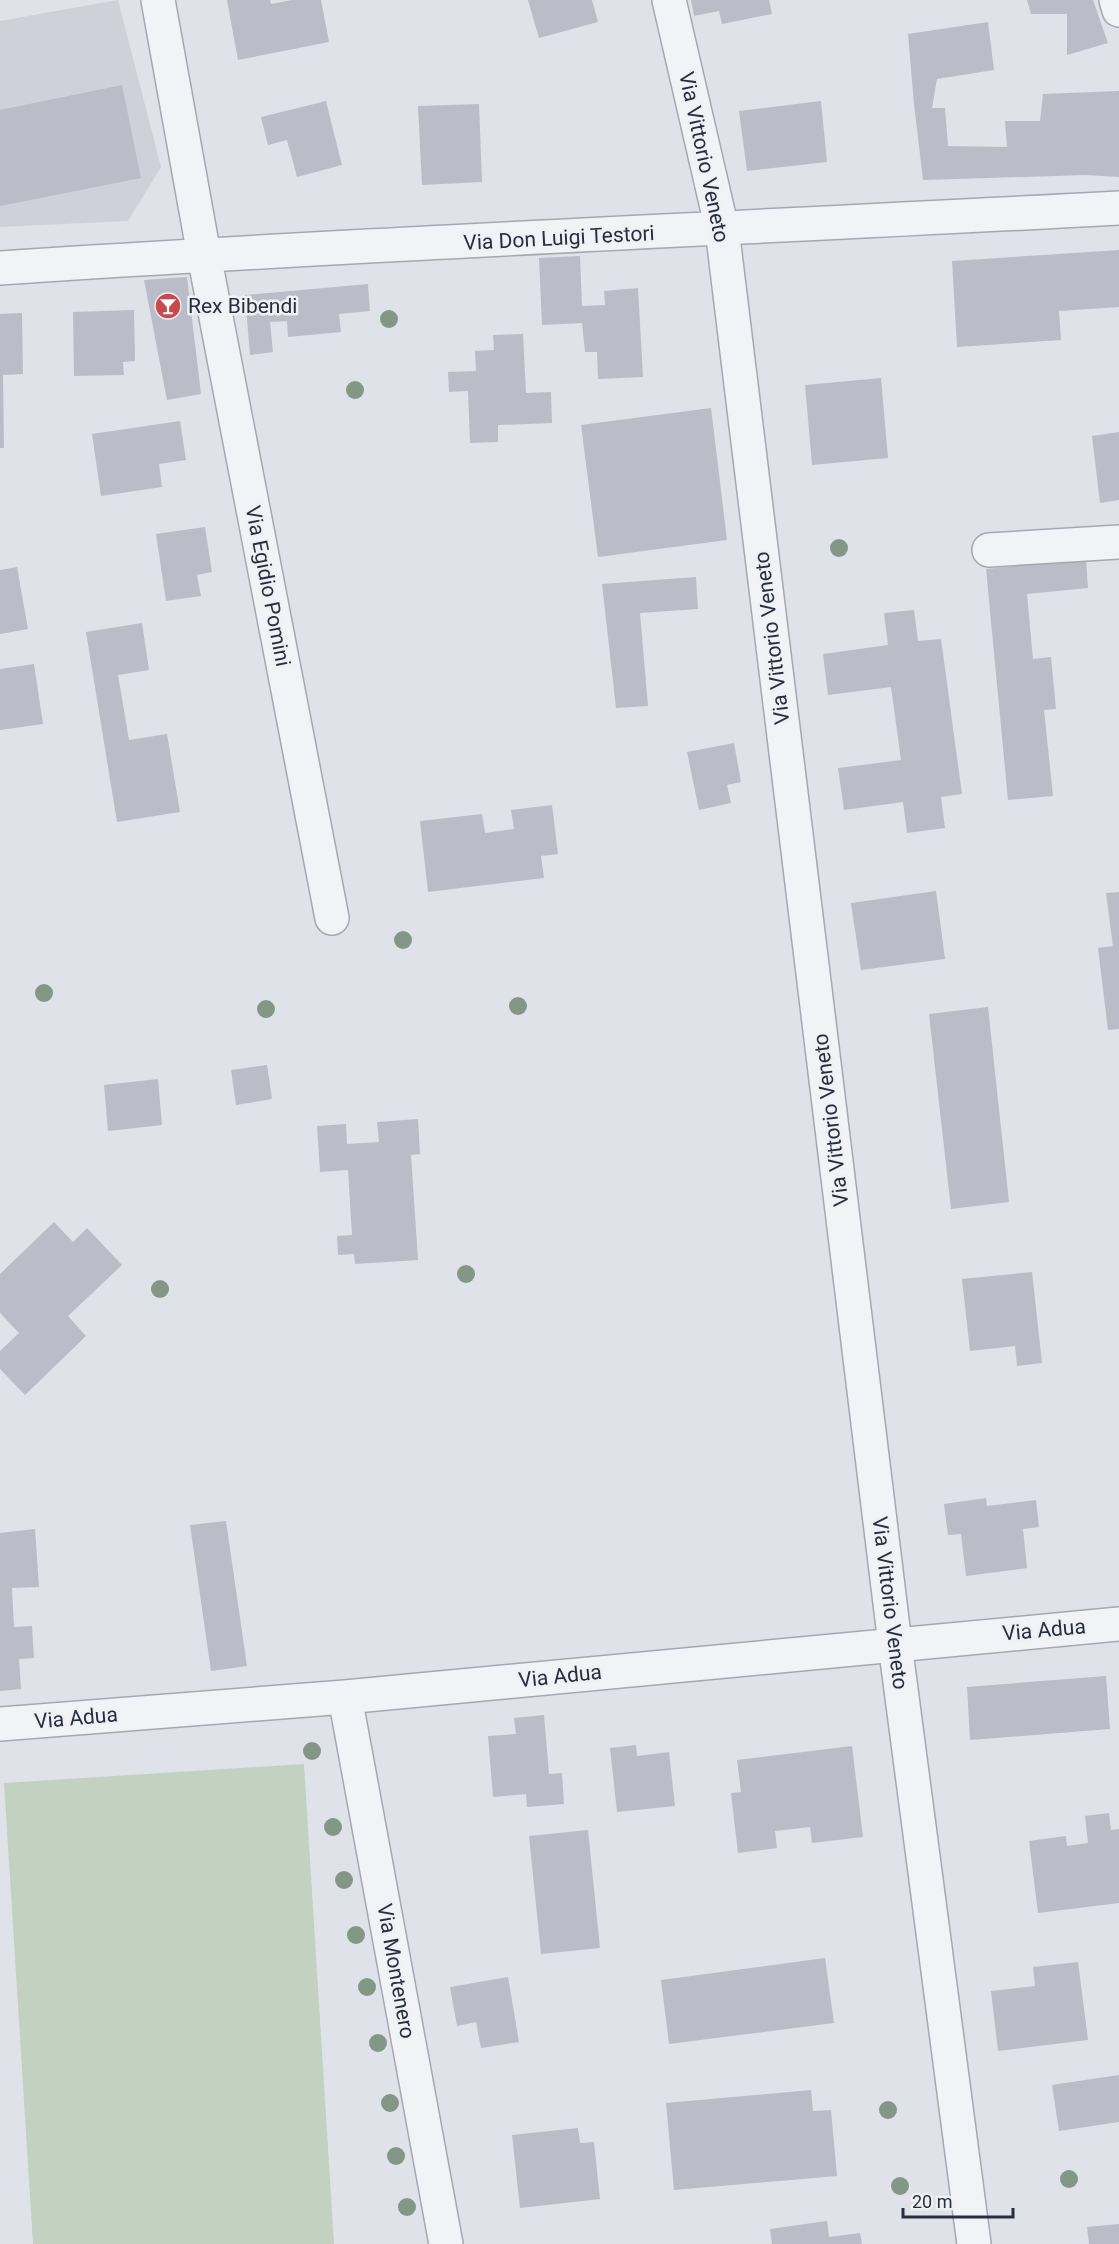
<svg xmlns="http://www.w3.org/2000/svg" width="1119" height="2244" font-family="Roboto,sans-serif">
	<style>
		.built { fill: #ced1da }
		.green { fill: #c3d1c1 }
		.building { fill: #babdc7 }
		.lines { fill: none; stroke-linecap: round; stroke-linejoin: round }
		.minor-casing { stroke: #a5a8b2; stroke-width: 36 }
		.minor { stroke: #f2f3f6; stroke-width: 33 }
		.tree { fill: #849787 }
		.labels { text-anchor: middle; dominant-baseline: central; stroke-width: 5; stroke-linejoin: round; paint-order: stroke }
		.street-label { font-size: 21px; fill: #292e3e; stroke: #eff1f5 }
		.poi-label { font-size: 21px; fill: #292e3e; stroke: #eff1f5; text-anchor: start }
	</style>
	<rect width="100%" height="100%" fill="#dfe2e8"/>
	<path class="built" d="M118 0 161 167 128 221 0 227V21Z"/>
	<path class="green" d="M304 1764 334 2244H33L4 1783Z"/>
	<path class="building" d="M227 0H270L271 4 292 0H321L329 42 238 60Z
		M528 0H592L598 22 539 38Z
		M691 0H769L772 14 722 24 719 11 694 16Z
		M1027 0H1093L1108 43 1067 55V14H1031Z
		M988 22 994 70 937 79 932 108H945L948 146 1007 147 1005 121H1040L1043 94 1119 91V177L1085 175 923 180 914 104 908 34Z
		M122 85 141 178 0 206V110Z
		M326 101 342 165 297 177 287 140 268 145 261 117Z
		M821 101 827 162 747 171 739 111Z
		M479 104 482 182 422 185 418 106Z
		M1119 250V307L1059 311 1061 340 957 347 952 261Z
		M580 256 582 306 605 305 604 291 638 288 643 377 598 379 597 352H585L582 323 542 325 539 258Z
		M187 277 201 394 167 400 144 280Z
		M368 284 370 311 339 314 341 332 288 337 287 321 270 322 273 352 250 355 245 295Z
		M134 310 135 361 123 362 124 375 74 376 73 312Z
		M22 313 23 374 3 375 4 448H0V314Z
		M523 334 526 393 551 392 552 423 498 425V442L470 443 468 391 449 392 448 372 476 371 475 351 494 350 493 335Z
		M881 378 888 458 812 465 805 385Z
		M711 408 727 540 598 557 581 425Z
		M180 421 186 460 159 464 162 487 101 496 92 434Z
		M1119 432V500L1100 503 1092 436Z
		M205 527 212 572 197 575 201 596 166 601 156 534Z
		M1086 559 1088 588 1027 594 1033 659 1051 657 1056 709 1044 710 1053 796 1008 800 986 569Z
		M17 567 28 629 0 634V570Z
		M696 577 698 609 640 613 648 706 616 708 602 584Z
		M914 610 918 641 941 639 962 794 941 797 945 828 907 833 903 802 844 810 838 768 901 760 891 687 828 695 823 654 888 645 884 613Z
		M142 623 149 670 118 675 129 740 167 734 180 812 117 822 86 632Z
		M34 664 43 724 0 730V669Z
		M734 743 741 782 727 785 731 803 699 810 687 752Z
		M552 805 558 854 541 856 544 878 428 892 420 821 482 814 485 833 514 829 511 810Z
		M936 891 945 959 861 970 851 903Z
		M1119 892V1029L1108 1030 1098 948 1113 946 1106 893Z
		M988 1007 1009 1202 951 1209 929 1014Z
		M267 1065 272 1099 236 1105 231 1070Z
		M158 1079 162 1125 108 1131 104 1085Z
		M418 1119 420 1154 411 1155 418 1260 355 1264 354 1254 338 1255 337 1236 352 1235 348 1170 320 1172 317 1126 346 1124 347 1144 379 1142 377 1122Z
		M54 1222 73 1242 87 1228 122 1265 68 1316 86 1336 25 1395 0 1369V1351L19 1333 0 1313V1274Z
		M1032 1272 1042 1363 1017 1366 1015 1346 970 1351 962 1279Z
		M986 1498 987 1506 1036 1500 1039 1527 1023 1529 1027 1568 966 1576 961 1534 948 1535 944 1504Z
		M226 1521 247 1666 211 1671 190 1525Z
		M35 1529 39 1587 12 1588 14 1627 32 1626 34 1658 19 1659 21 1689 0 1691V1533Z
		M1106 1676 1110 1729 970 1740 967 1687Z
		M544 1715 549 1774 562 1773 564 1804 527 1807 526 1794 493 1797 488 1736 516 1734 514 1718Z
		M636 1745 637 1756 669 1752 675 1806 617 1812 610 1748Z
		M852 1746 863 1837 812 1843 810 1827 775 1831 777 1848 738 1853 731 1793 741 1792 737 1760Z
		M1109 1813 1111 1830 1119 1829V1903L1038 1913 1029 1841 1066 1836 1067 1846 1088 1843 1085 1816Z
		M588 1830 600 1948 541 1954 529 1836Z
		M825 1958 834 2023 669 2044 661 1980Z
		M1078 1962 1088 2040 998 2051 991 1991 1035 1986 1033 1967Z
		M508 1977 519 2042 481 2048 476 2022 457 2026 450 1987Z
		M1119 2075V2122L1059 2131 1052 2085Z
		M811 2090 813 2111 831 2110 837 2176 674 2190 666 2103Z
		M578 2128 580 2143 594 2142 600 2199 520 2208 512 2135Z
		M827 2221 829 2237 860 2233 862 2244H772L770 2229Z
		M1119 2224V2244H1089L1087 2227Z"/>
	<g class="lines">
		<defs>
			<path id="minor" d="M158 0 204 255 332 918
				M669 0 722 229 895 1644 974 2244
				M1116 0 1119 10
				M0 268C373 243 746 228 1119 208
				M989 550 1119 542
				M345 1697 446 2244
				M0 1724 345 1697 1119 1624"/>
		</defs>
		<use href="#minor" class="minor-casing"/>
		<use href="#minor" class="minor"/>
	</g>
	<g class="tree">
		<circle cx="389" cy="319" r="9"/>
		<circle cx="355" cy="390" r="9"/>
		<circle cx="839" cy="548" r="9"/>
		<circle cx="403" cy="940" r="9"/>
		<circle cx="44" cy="993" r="9"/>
		<circle cx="518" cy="1006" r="9"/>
		<circle cx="266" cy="1009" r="9"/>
		<circle cx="466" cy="1274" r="9"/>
		<circle cx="160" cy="1289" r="9"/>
		<circle cx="312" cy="1751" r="9"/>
		<circle cx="333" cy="1827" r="9"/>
		<circle cx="344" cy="1880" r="9"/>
		<circle cx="356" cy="1935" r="9"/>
		<circle cx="367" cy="1987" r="9"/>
		<circle cx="378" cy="2043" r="9"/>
		<circle cx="390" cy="2103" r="9"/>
		<circle cx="888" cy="2110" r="9"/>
		<circle cx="396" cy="2156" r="9"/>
		<circle cx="1069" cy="2179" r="9"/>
		<circle cx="900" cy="2186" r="9"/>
		<circle cx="407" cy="2207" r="9"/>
	</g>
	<defs>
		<symbol id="bar-disc" viewBox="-11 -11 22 22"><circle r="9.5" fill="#c74a4f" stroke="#eff1f5"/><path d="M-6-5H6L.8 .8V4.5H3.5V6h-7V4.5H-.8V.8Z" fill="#fff"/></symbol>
	</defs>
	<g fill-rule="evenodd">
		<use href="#bar-disc" x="153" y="291" width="30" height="30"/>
	</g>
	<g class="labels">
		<g class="street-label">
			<text transform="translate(704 157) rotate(78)">Via Vittorio Veneto</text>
			<text transform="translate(559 238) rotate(-3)">Via Don Luigi Testori</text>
			<text transform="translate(268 586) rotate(79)">Via Egidio Pomini</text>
			<text transform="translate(772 638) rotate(-97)">Via Vittorio Veneto</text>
			<text transform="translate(831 1120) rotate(-97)">Via Vittorio Veneto</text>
			<text transform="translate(890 1603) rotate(83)">Via Vittorio Veneto</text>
			<text transform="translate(1044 1630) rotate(-5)">Via Adua</text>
			<text transform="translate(560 1676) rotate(-6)">Via Adua</text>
			<text transform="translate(76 1718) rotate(-5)">Via Adua</text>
			<text transform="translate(396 1971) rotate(80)">Via Montenero</text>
		</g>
		<g class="poi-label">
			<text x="188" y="306">Rex Bibendi</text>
		</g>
	</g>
	<path d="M903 2208v9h110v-9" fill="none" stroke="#292e3e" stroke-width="3"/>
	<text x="912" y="2208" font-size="18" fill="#292e3e" stroke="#eff1f5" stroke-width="4.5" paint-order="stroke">20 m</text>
</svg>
